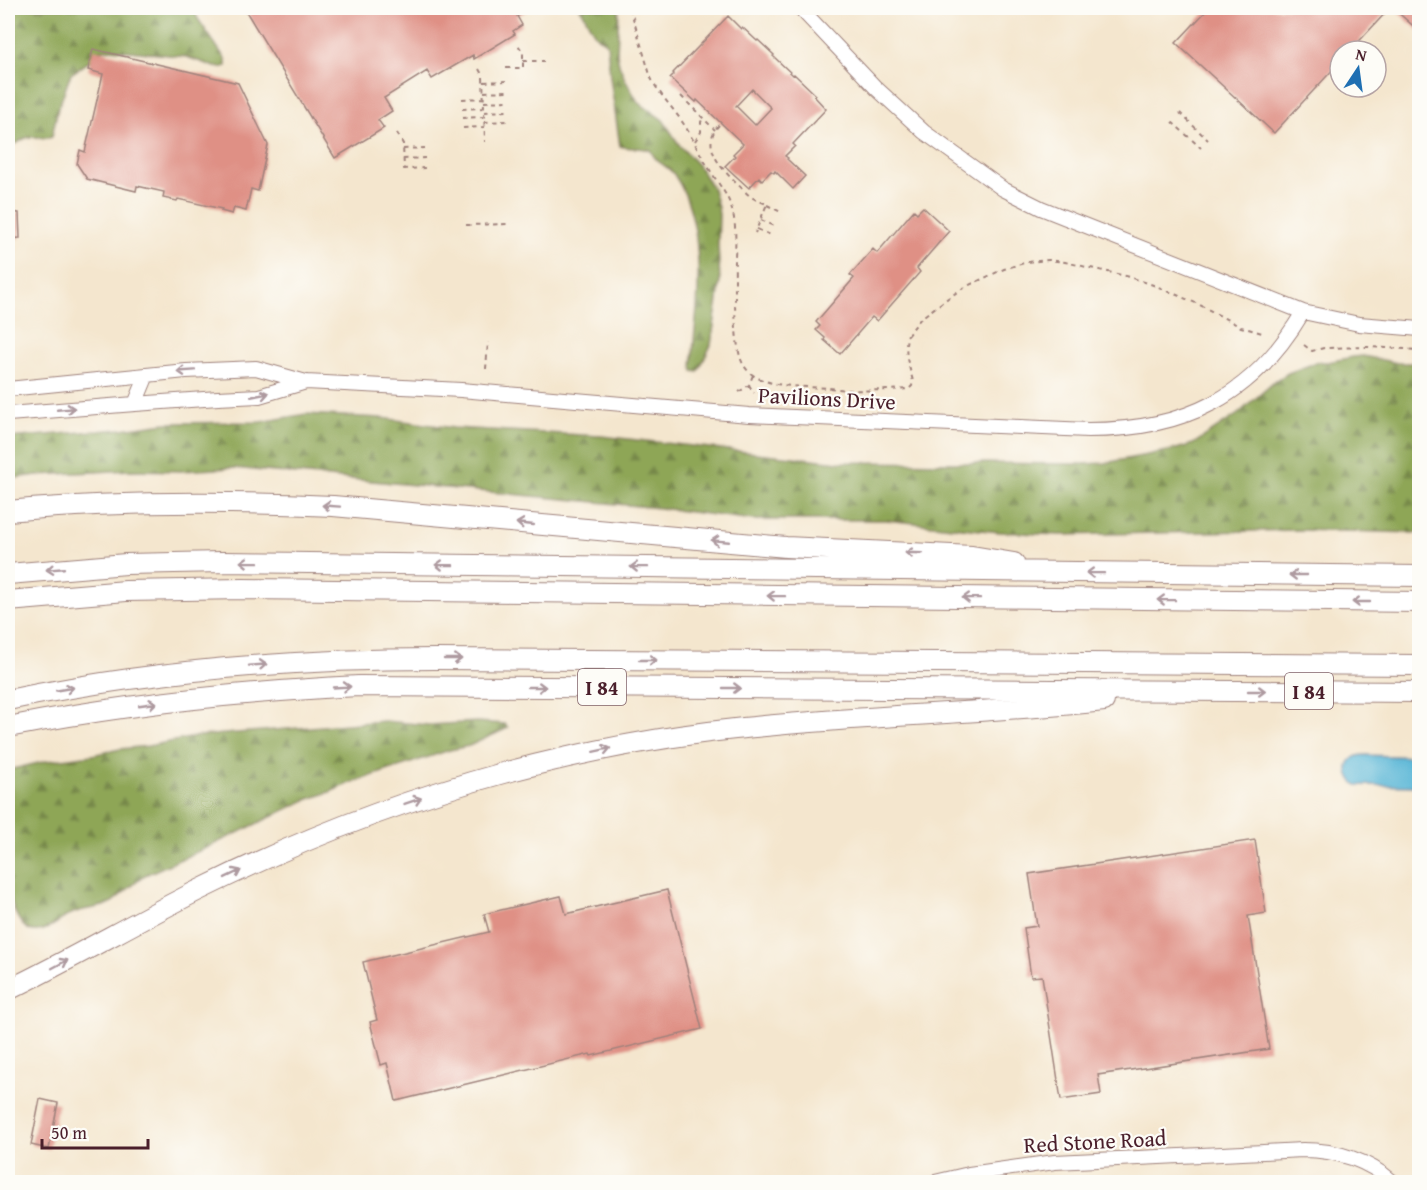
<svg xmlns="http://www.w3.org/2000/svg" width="1427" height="1190" font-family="'Gentium Book Plus',serif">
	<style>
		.forest { fill: url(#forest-firs); stroke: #6c6241; stroke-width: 1.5 }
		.water { fill: #57b5d6; stroke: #506a80; stroke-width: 1.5 }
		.building { fill: #df9085; fill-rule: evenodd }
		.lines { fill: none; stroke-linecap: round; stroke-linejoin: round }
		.minor-casing { stroke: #9f827c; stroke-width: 16 }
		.highway-casing { stroke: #9f827c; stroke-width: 22 }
		.path { stroke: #9f827c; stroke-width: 2; stroke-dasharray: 4.5 4.5; stroke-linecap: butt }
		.minor { stroke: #fff; stroke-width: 14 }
		.highway { stroke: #fff; stroke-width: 20 }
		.oneway { stroke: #ae9aa0 }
		.labels { text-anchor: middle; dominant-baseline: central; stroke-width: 4.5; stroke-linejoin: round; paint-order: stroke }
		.shield { fill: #fdfcf7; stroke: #806168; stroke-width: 1.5 }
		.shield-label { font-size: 21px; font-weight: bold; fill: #4a1f2b }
		.street-label { font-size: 22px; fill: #4a1f2b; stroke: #fdfcf7 }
	</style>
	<defs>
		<pattern id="forest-firs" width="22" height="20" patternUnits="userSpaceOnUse" patternTransform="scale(1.5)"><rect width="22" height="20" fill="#8ea657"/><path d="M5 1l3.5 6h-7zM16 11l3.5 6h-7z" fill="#768748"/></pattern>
	</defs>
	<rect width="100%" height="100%" fill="#fdfcf7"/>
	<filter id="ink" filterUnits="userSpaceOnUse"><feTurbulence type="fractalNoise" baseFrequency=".0167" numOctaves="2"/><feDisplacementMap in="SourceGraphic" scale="12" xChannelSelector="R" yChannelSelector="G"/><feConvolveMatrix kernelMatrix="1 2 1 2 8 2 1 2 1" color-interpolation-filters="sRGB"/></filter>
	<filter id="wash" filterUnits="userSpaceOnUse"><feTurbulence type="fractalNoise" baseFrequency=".008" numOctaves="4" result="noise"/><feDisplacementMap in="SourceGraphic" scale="24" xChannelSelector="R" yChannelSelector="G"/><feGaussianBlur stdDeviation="1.35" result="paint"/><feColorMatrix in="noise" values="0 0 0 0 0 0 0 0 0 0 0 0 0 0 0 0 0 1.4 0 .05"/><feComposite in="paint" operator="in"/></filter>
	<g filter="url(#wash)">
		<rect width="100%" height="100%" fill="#f4e6ce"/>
		<path class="forest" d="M8 8H193L198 19 226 60V66L221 68 215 67 187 57 111 49 97 51 90 61 71 74 69 79 57 112 52 137C44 140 35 135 26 138 17 141 19 147 8 142Z
			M580 8H619L617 54 619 64 625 79 638 102 663 120 680 146 698 165 713 189 718 208 719 215 718 245 720 281 718 300 711 345 698 372 693 371C691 365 693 360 693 353 694 337 696 322 697 307 700 265 699 211 675 176 671 169 664 166 658 161 654 158 652 153 650 150 639 147 630 149 620 146L610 77 607 44C603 39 599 39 595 34 589 26 586 16 580 8Z
			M1363 356 1398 363H1419V533L1297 530 1060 535 1000 532 886 520H754L659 508 233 468 181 471 131 470 38 475 8 479V438L122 429 166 423 261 422 306 414 382 418 454 428 601 436 839 462 1083 464 1105 463 1173 450 1193 444 1238 414 1274 382 1288 373 1318 362H1328L1353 357Z
			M384 721 429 725 477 722 505 724 508 728 469 746 450 750 350 783 330 792 306 800 208 847 145 875 111 903C99 909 84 908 71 914 60 919 47 933 34 931 18 930 10 900 8 886 6 874 8 861 8 849 8 823 7 797 8 770L47 761 92 755 120 749 148 746 200 736Z"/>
		<path class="water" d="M1366 755 1419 757V786L1357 785C1349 780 1344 767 1352 759 1355 756 1361 755 1366 755Z"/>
		<g id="blocks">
			<path class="building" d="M244 8H532L517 16 522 25 513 31 515 34 474 59 473 55 432 79 427 71 384 98 392 111 378 120 384 128 335 158Z
				M1209 8H1390L1350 51H1340V62L1274 133 1176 43Z
				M1393 8H1419V31Z
				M728 16 741 29 742 27 757 41 758 40 774 55 773 56 793 75 794 74 816 95 814 96 826 109 793 144 795 146 785 156 788 158 787 159 805 176 793 189 775 171 774 173 771 171 762 180 759 177 749 188 725 166 735 156 733 154 743 144 697 100 696 102 670 78 674 74 673 73ZM752 89 771 108 755 125 736 106Z
				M93 49 238 83 268 145 258 191 251 189 246 211 234 208 232 214 221 211 222 209 178 199 177 201 163 198 164 192 137 186 136 191 87 179 77 164 80 150 85 152 103 74 88 70Z
				M923 207 949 231 917 268 920 272 877 321 872 317 840 354 824 340 825 338 816 330 820 326 816 322 854 278 850 275 873 249 877 253 914 210 917 213Z
				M8 212 19 213 20 238 8 239Z
				M1255 840 1266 913 1248 916 1269 1049 1098 1075 1101 1094 1061 1100 1042 976 1031 977 1024 928 1037 926 1029 874Z
				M667 890 702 1029 591 1056 590 1054 396 1101 387 1063 381 1065 370 1022 377 1020 363 962 489 932 484 914 561 896 566 914Z
				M40 1099 58 1103 49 1149 31 1145Z"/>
		</g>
	</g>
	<g filter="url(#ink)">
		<use href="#blocks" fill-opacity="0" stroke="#9f827c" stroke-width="1.5"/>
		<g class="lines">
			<defs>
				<path id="minor" d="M800 8 876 88 924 132 1003 189 1041 208 1303 312 1359 324 1420 329
					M8 389 186 371 256 368 306 382 461 390 749 415 1088 430C1185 430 1253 397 1303 312
					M135 404 147 375
					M8 414 135 404 218 398 259 396 306 382
					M935 1182 969 1174 1055 1162 1303 1150C1337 1150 1367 1160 1393 1182"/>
				<path id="highway" d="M8 511C116 501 224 501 333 506L786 547 972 556 1014 563
					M8 574 126 564 222 562 1420 576
					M8 601 126 591 243 589 1420 602
					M8 700C148 671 291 659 435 659L1420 665
					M8 727C124 704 241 692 359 686L1420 692
					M8 990C72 959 133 923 197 891 295 842 397 802 503 773 579 753 657 737 735 729 858 715 981 714 1104 701"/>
			</defs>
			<use href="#minor" class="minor-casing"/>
			<use href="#highway" class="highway-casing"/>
			<path class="path" d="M630 8 651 78C659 94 673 108 683 123 693 138 700 155 710 170 718 184 728 194 732 210 738 228 734 258 735 278 735 298 734 348 743 364 756 389 802 386 827 388 834 388 842 390 849 390 869 391 889 390 909 389L912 386 913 381 907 359 906 345 907 336 921 318 948 298 965 287 1004 269 1027 262 1049 260 1065 262 1130 277 1156 286 1198 304 1241 327 1262 333
				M523 61H544
				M506 68H523V52L518 45
				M479 69 483 76 485 142
				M484 82 506 81
				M484 92 507 91
				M681 96 715 130
				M462 99 484 98
				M484 102 507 101
				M462 109 483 108
				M484 112 507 111
				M1180 113 1208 140
				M462 118 483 117
				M484 122 508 121
				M1172 122 1201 148
				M719 125C700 145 721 168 736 183 741 187 745 192 750 196 755 200 762 202 767 204L755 233
				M463 128 484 127
				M397 133 403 144 404 169 425 168
				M695 141 701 132V122L703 118
				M403 149 425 148
				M403 159 425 158
				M767 205 783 213
				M761 220 777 227
				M466 225 510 224
				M757 229 773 236
				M1304 345 1312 351 1324 348 1369 347 1420 350
				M486 369 488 342
				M749 385 754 393
				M739 392 749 385 753 375"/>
			<use href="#minor" class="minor"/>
			<use href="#highway" class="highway"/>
		</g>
		<defs><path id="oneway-shaft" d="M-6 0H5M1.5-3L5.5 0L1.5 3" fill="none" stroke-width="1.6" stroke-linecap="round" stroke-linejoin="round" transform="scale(1.5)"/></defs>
		<g class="oneway">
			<use href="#oneway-shaft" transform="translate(186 371) rotate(176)"/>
			<use href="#oneway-shaft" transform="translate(260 395) rotate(-11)"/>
			<use href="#oneway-shaft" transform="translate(66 409) rotate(-5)"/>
			<use href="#oneway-shaft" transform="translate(331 506) rotate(-176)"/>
			<use href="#oneway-shaft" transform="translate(525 524) rotate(-174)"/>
			<use href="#oneway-shaft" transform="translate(720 541) rotate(-175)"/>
			<use href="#oneway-shaft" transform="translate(914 553) rotate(-178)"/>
			<use href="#oneway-shaft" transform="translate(249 562) rotate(-179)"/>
			<use href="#oneway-shaft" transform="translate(444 565) rotate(-179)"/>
			<use href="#oneway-shaft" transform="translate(639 567) rotate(-179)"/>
			<use href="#oneway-shaft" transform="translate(55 569) rotate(175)"/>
			<use href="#oneway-shaft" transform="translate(1095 573) rotate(-179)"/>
			<use href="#oneway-shaft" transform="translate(1298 575) rotate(-180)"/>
			<use href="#oneway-shaft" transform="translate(776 596) rotate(-179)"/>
			<use href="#oneway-shaft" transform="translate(971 598) rotate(-179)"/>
			<use href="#oneway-shaft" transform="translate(1166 600) rotate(-179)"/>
			<use href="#oneway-shaft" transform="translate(1361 602) rotate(-180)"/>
			<use href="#oneway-shaft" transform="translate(453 659)"/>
			<use href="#oneway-shaft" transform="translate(648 660)"/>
			<use href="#oneway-shaft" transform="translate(258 665) rotate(-4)"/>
			<use href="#oneway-shaft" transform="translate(342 687) rotate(-3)"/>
			<use href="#oneway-shaft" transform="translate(537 687)"/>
			<use href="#oneway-shaft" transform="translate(732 688)"/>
			<use href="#oneway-shaft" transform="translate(65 689) rotate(-10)"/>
			<use href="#oneway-shaft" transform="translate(1257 691)"/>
			<use href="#oneway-shaft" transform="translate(148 704) rotate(-8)"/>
			<use href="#oneway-shaft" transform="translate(602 750) rotate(-12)"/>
			<use href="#oneway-shaft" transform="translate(413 801) rotate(-19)"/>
			<use href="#oneway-shaft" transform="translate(233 874) rotate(-26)"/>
			<use href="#oneway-shaft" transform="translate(60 964) rotate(-28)"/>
		</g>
	</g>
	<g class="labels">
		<g class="shield">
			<rect x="578" y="669" width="48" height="36" rx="4.5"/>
			<rect x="1285" y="673" width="48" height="36" rx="4.5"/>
		</g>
		<g class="shield-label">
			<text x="602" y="687">I 84</text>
			<text x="1309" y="691">I 84</text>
		</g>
		<g class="street-label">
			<text transform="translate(827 398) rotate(3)">Pavilions Drive</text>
			<text transform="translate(1095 1141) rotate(-3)">Red Stone Road</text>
		</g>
	</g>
	<rect width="1427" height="1190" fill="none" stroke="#fdfcf7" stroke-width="30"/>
	<g transform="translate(1358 69) rotate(13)"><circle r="28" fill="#fdfcf7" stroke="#b5a4a5" stroke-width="1.5"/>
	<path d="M0-4.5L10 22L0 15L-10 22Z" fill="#1f6fb2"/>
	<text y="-9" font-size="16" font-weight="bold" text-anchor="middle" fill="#4a1f2b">N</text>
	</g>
	<path d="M42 1139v9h106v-9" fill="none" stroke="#4a1f2b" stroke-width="3"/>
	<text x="51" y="1139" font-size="18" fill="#4a1f2b" stroke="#fdfcf7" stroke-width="4.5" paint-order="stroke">50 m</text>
</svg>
